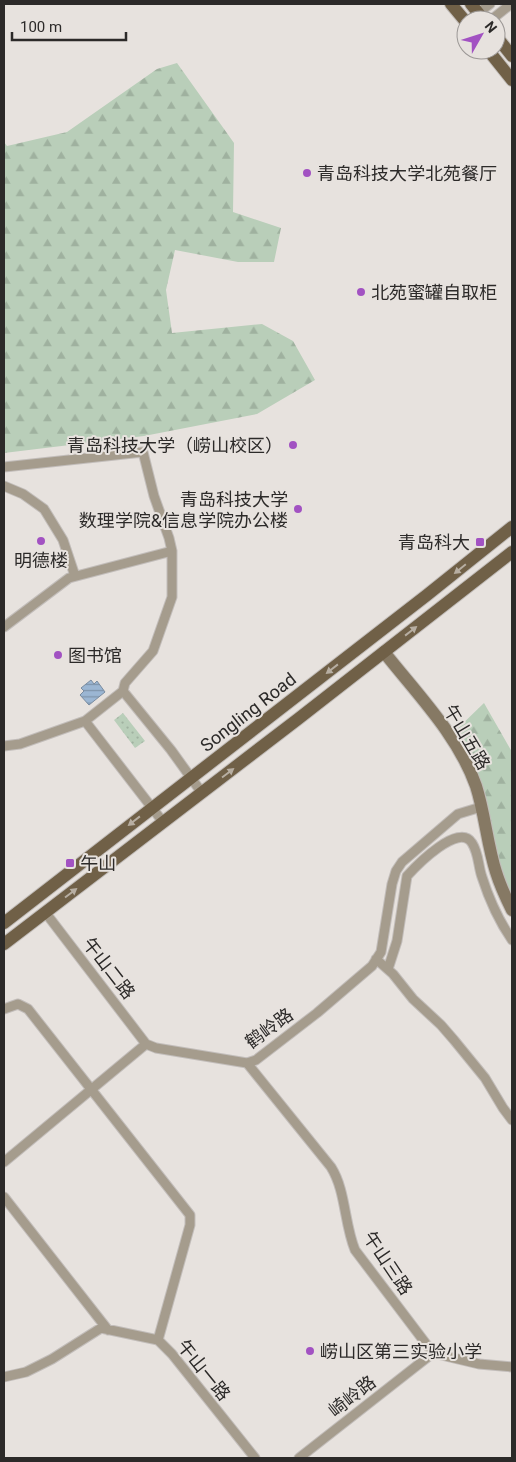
<svg xmlns="http://www.w3.org/2000/svg" width="516" height="1462" font-family="Roboto,'Noto Sans SC',sans-serif">
	<style>
		.grass { fill: url(#grass-dots) }
		.forest { fill: url(#forest-firs) }
		.water { fill: url(#water-rules); stroke: #7a8ca0 }
		.lines { fill: none; stroke-linecap: round; stroke-linejoin: round }
		.street-casing { stroke: #c2bdba; stroke-width: 11 }
		.secondary-casing { stroke: #c2bdba; stroke-width: 14 }
		.primary-casing { stroke: #c2bdba; stroke-width: 14 }
		.street { stroke: #a59c8d; stroke-width: 9 }
		.secondary { stroke: #867964; stroke-width: 12 }
		.primary { stroke: #706047; stroke-width: 12 }
		.oneway { fill: #b7aea2 }
		.poi-dot { fill: #a252c2; stroke: #e7e2de; stroke-width: 2 }
		.labels { text-anchor: middle; dominant-baseline: central; stroke-width: 4; stroke-linejoin: round; paint-order: stroke }
		.poi-label { font-size: 18px; fill: #2c2a29; stroke: #e7e2de; text-anchor: start }
		.street-label { font-size: 18px; fill: #2c2a29; stroke: #e7e2de }
	</style>
	<defs>
		<pattern id="grass-dots" width="8" height="8" patternUnits="userSpaceOnUse" patternTransform="scale(1.25)"><rect width="8" height="8" fill="#b9ceb9"/><path d="M2 2h.1M6 6h.1" fill="none" stroke="#9fb19f" stroke-width="1.8" stroke-linecap="round"/></pattern>
		<pattern id="forest-firs" width="22" height="20" patternUnits="userSpaceOnUse" patternTransform="scale(1.25)"><rect width="22" height="20" fill="#b9ceb9"/><path d="M5 1l3.5 6h-7zM16 11l3.5 6h-7z" fill="#9fb19f"/></pattern>
		<pattern id="water-rules" width="6" height="5" patternUnits="userSpaceOnUse" patternTransform="scale(1.25)"><rect width="6" height="5" fill="#9bb6d3"/><path d="M0 2.5h6" fill="none" stroke="#7f94ab"/></pattern>
	</defs>
	<rect width="100%" height="100%" fill="#e7e2de"/>
	<path class="grass" d="M123 713 145 741 135 748 114 720Z"/>
	<path class="forest" d="M177 63 234 143 233 212 281 228 274 262H238L175 250 166 290 172 333 262 324 293 341 315 380 257 414 144 436 4 453V142L7 146 67 132 157 69Z
		M484 703 512 752V902L454 732Z"/>
	<path class="water" d="M91 680 94 684 97 681 105 692 89 705 80 695 84 691 81 688Z"/>
	<g class="lines">
		<defs>
			<path id="street" d="M478 13 490 4
				M491 20 511 4
				M4 467 143 452 154 496 169 538 172 551V597L153 651 125 683 123 691 85 721 20 744 4 746
				M4 486 23 494 44 509 63 540 75 576
				M4 627 69 578 172 551
				M123 691 171 750 202 793
				M85 721 163 822
				M45 912 146 1044
				M376 959 393 974 413 999 441 1025 454 1040 485 1078 503 1108 512 1120
				M388 969 397 941 407 876C417 865 459 822 472 843 479 854 478 866 482 877 489 899 499 921 512 940
				M4 1009 18 1004 28 1009 190 1215V1225L158 1340
				M247 1063 331 1167C346 1191 344 1223 355 1250L433 1353
				M4 1162 146 1044 156 1048 247 1063 256 1060 317 1013 372 966 381 952 392 884 396 871 402 862 458 814 481 807
				M4 1197 108 1330
				M4 1377 26 1372 52 1359 101 1328 158 1340 172 1354 255 1458
				M299 1458 433 1353 479 1364 512 1367"/>
			<path id="secondary" d="M384 652C417 694 458 735 476 786 485 814 487 844 496 872 500 885 506 898 512 910"/>
			<path id="primary" d="M451 4 466 22
				M471 4 484 20
				M496 36 512 56
				M488 50 512 80
				M4 923 427 595 512 527
				M4 944 298 719 512 552"/>
		</defs>
		<use href="#street" class="street-casing"/>
		<use href="#secondary" class="secondary-casing"/>
		<use href="#primary" class="primary-casing"/>
		<use href="#street" class="street"/>
		<use href="#secondary" class="secondary"/>
		<use href="#primary" class="primary"/>
	</g>
	<defs><path id="oneway-solid" d="M-6-.8H1V-3.2L6.5 0L1 3.2V.8H-6Z" transform="scale(1.25)"/></defs>
	<g class="oneway">
		<use href="#oneway-solid" transform="translate(460 569) rotate(141)"/>
		<use href="#oneway-solid" transform="translate(411 631) rotate(-38)"/>
		<use href="#oneway-solid" transform="translate(332 669) rotate(142)"/>
		<use href="#oneway-solid" transform="translate(228 773) rotate(-37)"/>
		<use href="#oneway-solid" transform="translate(134 821) rotate(142)"/>
		<use href="#oneway-solid" transform="translate(71 893) rotate(-37)"/>
	</g>
	<g class="poi-dot">
		<circle cx="307" cy="173" r="5"/>
		<circle cx="361" cy="292" r="5"/>
		<circle cx="293" cy="445" r="5"/>
		<circle cx="298" cy="509" r="5"/>
		<circle cx="41" cy="541" r="5"/>
		<rect x="475" y="537" width="10" height="10" rx="2.5"/>
		<circle cx="58" cy="655" r="5"/>
		<rect x="65" y="858" width="10" height="10" rx="2.5"/>
		<circle cx="310" cy="1351" r="5"/>
	</g>
	<g class="labels">
		<g class="poi-label">
			<text x="317" y="173">青岛科技大学北苑餐厅</text>
			<text x="371" y="292">北苑蜜罐自取柜</text>
			<text x="283" y="445" text-anchor="end">青岛科技大学（崂山校区）</text>
			<text x="288" y="499" text-anchor="end">青岛科技大学<tspan x="288" dy="21">数理学院&amp;信息学院办公楼</tspan></text>
			<text x="470" y="542" text-anchor="end">青岛科大</text>
			<text x="41" y="560" text-anchor="middle">明德楼</text>
			<text x="68" y="655">图书馆</text>
			<text x="80" y="863">午山</text>
			<text x="320" y="1351">崂山区第三实验小学</text>
		</g>
		<g class="street-label">
			<text transform="translate(248 712) rotate(-38)">Songling Road</text>
			<text transform="translate(467 737) rotate(59)">午山五路</text>
			<text transform="translate(109 968) rotate(52)">午山二路</text>
			<text transform="translate(269 1028) rotate(-36)">鹤岭路</text>
			<text transform="translate(388 1263) rotate(56)">午山三路</text>
			<text transform="translate(204 1370) rotate(51)">午山一路</text>
			<text transform="translate(352 1396) rotate(-38)">崎岭路</text>
		</g>
	</g>
	<rect width="516" height="1462" fill="none" stroke="#2c2a29" stroke-width="10"/>
	<g transform="translate(481 35) rotate(51)"><circle r="24" fill="#e7e2de" stroke="#9c9896"/>
	<path d="M0-4L9 19L0 12L-9 19Z" fill="#a252c2"/>
	<text y="-8" font-size="14" font-weight="bold" text-anchor="middle" fill="#2c2a29">N</text>
	</g>
	<path d="M12 32v8h114v-8" fill="none" stroke="#2c2a29" stroke-width="2.5"/>
	<text x="20" y="32" font-size="15" fill="#2c2a29" stroke="#e7e2de" stroke-width="4" paint-order="stroke">100 m</text>
</svg>
